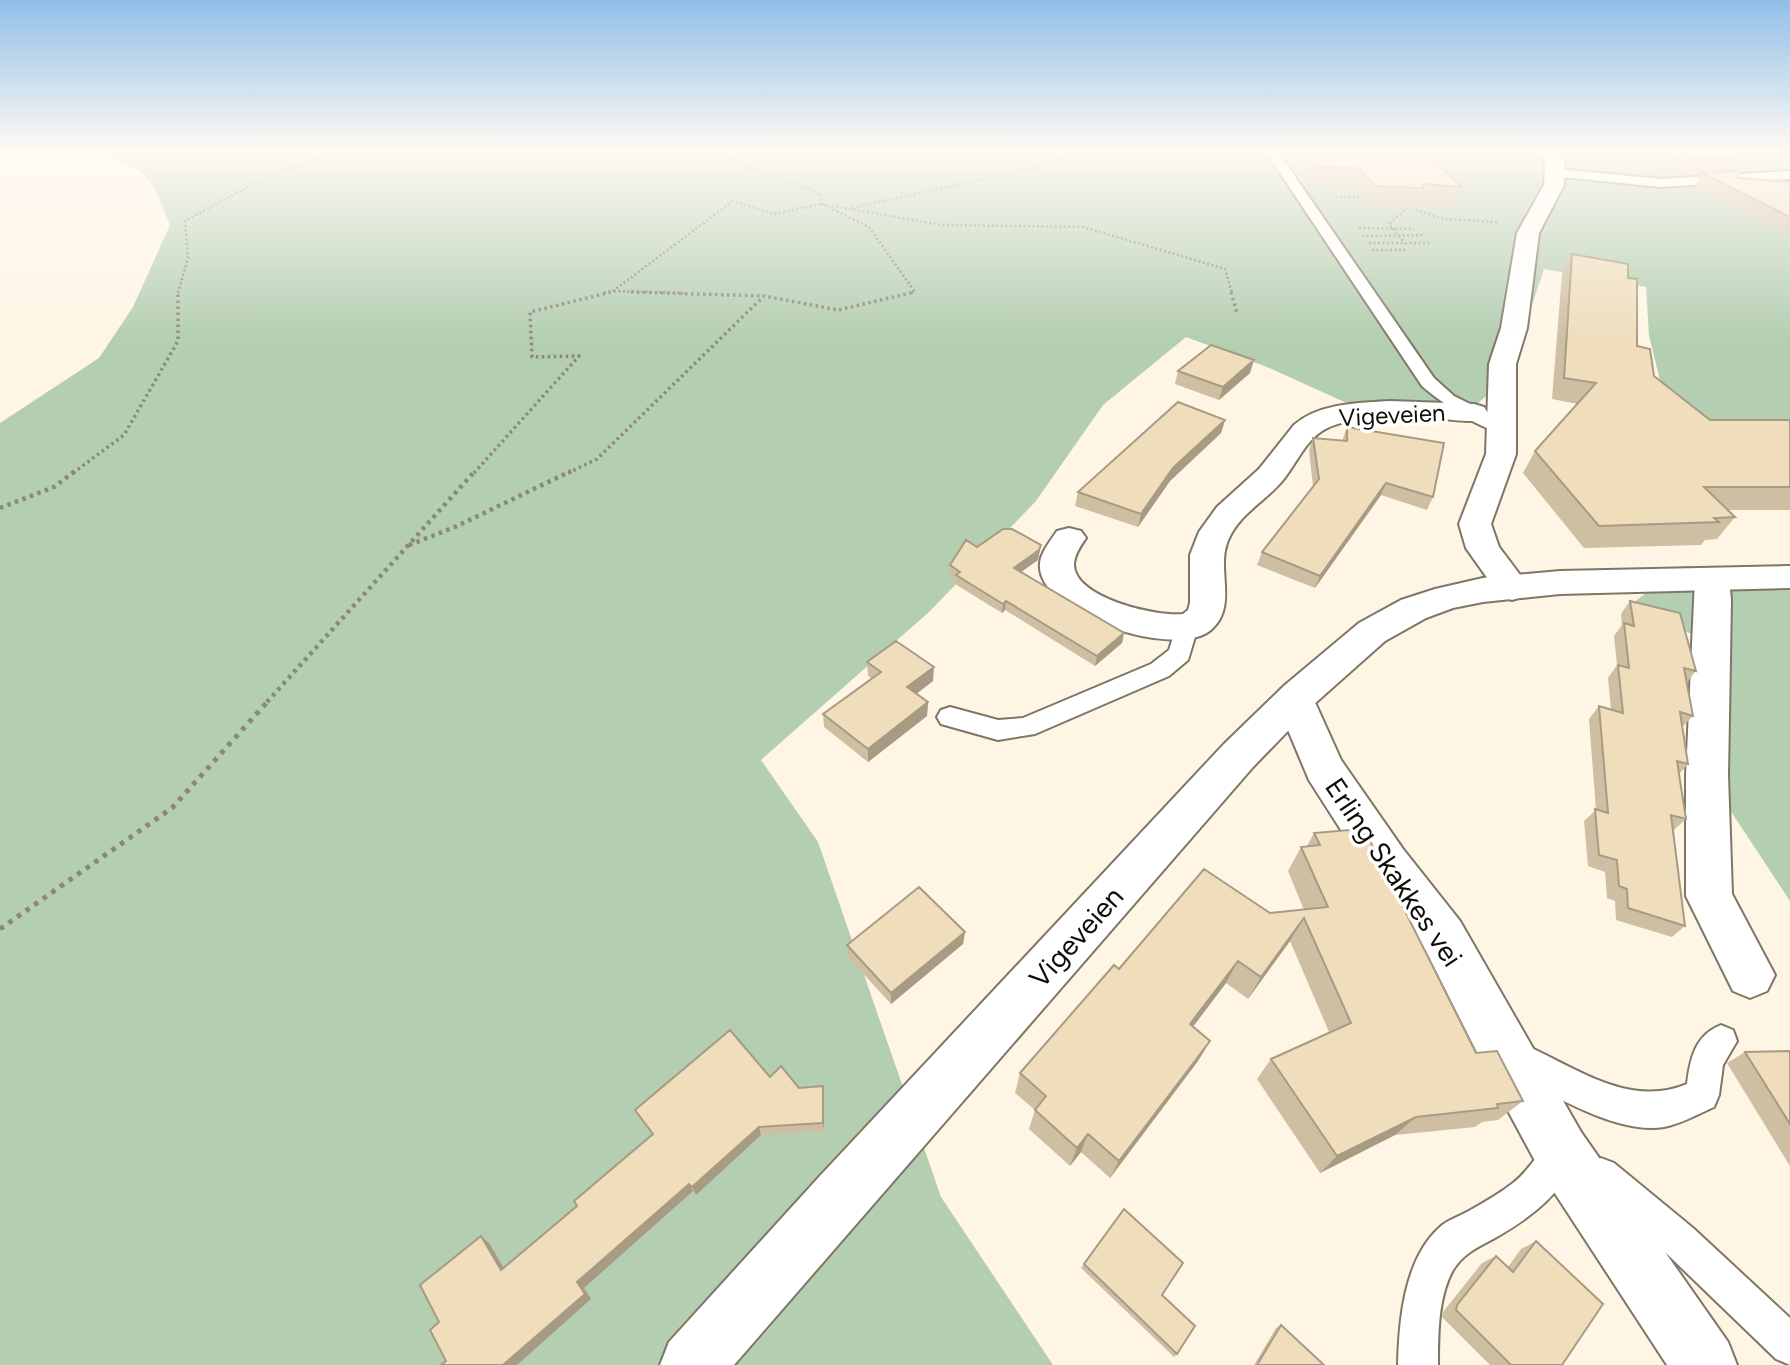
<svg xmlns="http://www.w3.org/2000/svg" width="1790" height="1365" font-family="Figtree,sans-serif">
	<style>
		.forest { fill: #b3ceb1 }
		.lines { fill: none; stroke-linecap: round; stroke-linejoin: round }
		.service-casing { stroke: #7e7667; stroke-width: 4 }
		.minor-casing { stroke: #7e7667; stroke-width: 4 }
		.tertiary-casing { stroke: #7e7667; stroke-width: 4 }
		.path-far3 { stroke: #8d877b; stroke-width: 2.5; stroke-dasharray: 2 2.5; stroke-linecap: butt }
		.path-far2 { stroke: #8d877b; stroke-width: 3.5; stroke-dasharray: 2.5 3.5; stroke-linecap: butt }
		.path-far1 { stroke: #8d877b; stroke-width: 4.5; stroke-dasharray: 3.5 4.5; stroke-linecap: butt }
		.path { stroke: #8d877b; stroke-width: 5; stroke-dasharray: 4.5 6; stroke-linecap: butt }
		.service { fill: #fff; fill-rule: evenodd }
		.minor { fill: #fff; fill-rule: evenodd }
		.tertiary { fill: #fff; fill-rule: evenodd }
		.wall { fill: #cebea2 }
		.shaded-wall { fill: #a79b84 }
		.building { fill: #efddbc; stroke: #a79b84; stroke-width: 2 }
		.labels { text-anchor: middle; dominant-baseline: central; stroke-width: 7; stroke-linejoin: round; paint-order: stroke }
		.street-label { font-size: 24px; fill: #100d08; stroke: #fff }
		.near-street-label { font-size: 28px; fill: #100d08; stroke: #fff }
	</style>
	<rect width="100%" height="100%" fill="#fef5e4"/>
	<path class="forest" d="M100 152H1790V435L1672 430 1649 335 1646 287 1544 269 1508 377 1469 411 1351 405 1267 367 1186 337 1103 405 1036 501 929 612 761 760 818 842 941 1197 1053 1365H0V423L99 358 133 307 170 225C150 174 151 174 100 152Z
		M1683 566 1790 571V901L1730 810 1697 636 1626 608Z"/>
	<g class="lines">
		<defs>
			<path id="service" d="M1266 152H1278L1434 378 1454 396 1510 424 1512 428 1510 432C1488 437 1438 400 1422 386Z
				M1557 169 1661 179 1790 171V179L1661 187 1553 176V170Z
				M1186 619 1194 621 1198 627 1188 660 1169 676 1035 734 998 740 941 724 937 717 941 710 950 707 998 720 1023 718 1151 664 1169 650 1178 621Z
				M1721 1025 1733 1030 1737 1041 1723 1065 1719 1095 1714 1107C1698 1114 1681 1124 1664 1127 1616 1135 1550 1093 1508 1072L1503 1060 1508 1048 1520 1043C1573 1065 1627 1109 1687 1084 1690 1059 1695 1035 1721 1025Z
				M1562 1134 1575 1139 1580 1152C1563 1193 1533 1216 1495 1238 1478 1247 1464 1253 1453 1270 1438 1297 1438 1334 1438 1365H1398C1399 1321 1404 1260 1439 1228 1447 1220 1458 1217 1467 1212 1483 1203 1499 1194 1513 1183 1532 1169 1543 1142 1562 1134Z
				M1601 1158 1614 1163 1693 1228 1790 1318V1365L1776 1359 1667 1254 1588 1189 1583 1176 1588 1163Z"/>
			<path id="minor" d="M1541 152H1559L1565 164 1564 185 1539 233 1527 328 1516 364V454L1491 524 1499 547 1530 588 1524 596 1512 600 1500 596 1466 548 1459 524 1486 454 1489 364 1501 328 1517 233 1544 185 1545 164Z
				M1390 401 1474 404 1484 407 1488 413 1484 419C1470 423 1456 420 1442 419 1410 417 1350 413 1322 431 1305 442 1296 464 1283 480 1265 502 1237 515 1227 543 1217 571 1237 606 1212 629 1179 661 1035 615 1040 563 1041 552 1051 540 1057 531L1069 528 1081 531 1086 538C1081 545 1075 554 1074 563 1072 598 1157 617 1183 614L1188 610 1190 603V555L1199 532 1217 507 1259 469 1294 425C1319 403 1359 403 1390 401Z
				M1712 568 1724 571 1729 579 1731 600 1728 775 1732 894 1775 975 1767 991 1750 998 1733 991 1686 896V775L1695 579 1700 571Z
				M1295 684 1309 689 1341 760 1403 849 1460 921 1581 1132 1728 1342 1737 1365H1667L1541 1172 1486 1070 1426 951 1371 877 1309 780 1275 699 1281 689Z"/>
			<path id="tertiary" d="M1790 566V588L1560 594 1483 602 1453 608 1426 618 1385 641 1313 705 1253 767 734 1365H660L669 1342 819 1177 1224 744 1285 685 1359 623 1401 600 1435 589 1483 578 1560 571Z"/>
		</defs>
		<use href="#service" class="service-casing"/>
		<use href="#minor" class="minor-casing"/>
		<use href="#tertiary" class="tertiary-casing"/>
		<path class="path-far3" d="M712 152 821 194V204L869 227 915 292 909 293
			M1335 197H1364
			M1407 207 1444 219 1497 222
			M852 208 1033 168 1085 152
			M1359 228 1414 229
			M1362 236 1424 235
			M1369 243H1431
			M1406 244 1389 224 1407 208
			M1372 250H1406
			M614 291 684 293
			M178 293 188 258 185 221 259 181 331 152
			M604 293 613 291 733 201 774 214 821 204 942 225 1083 227 1225 269 1232 293"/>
		<path class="path-far2" d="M631 292 763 296
			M1231 292 1237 313
			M73 473 124 435 178 341V292
			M474 473 579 356 532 357 530 312 611 292
			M568 473 597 459 764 296 838 310 915 292"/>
		<path class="path-far1" d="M0 508 54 487 75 471
			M409 545 455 527 571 471
			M267 702 475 471"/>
		<path class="path" d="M0 929 172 808 269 700"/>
		<use href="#service" class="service"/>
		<use href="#minor" class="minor"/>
		<use href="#tertiary" class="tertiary"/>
	</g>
	<path class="wall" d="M1289 152H1424L1462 187 1453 208 1417 205 1415 209 1368 207 1352 188H1314Z
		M1624 152H1790V158L1735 163 1730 172 1738 178 1790 182V237L1694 188 1702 174 1671 176Z
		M1572 254 1628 278 1637 346 1654 376 1710 420H1790V510H1727L1735 517 1717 539 1705 540 1701 545 1584 548 1523 473 1535 451 1578 404 1552 399 1562 274Z
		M1178 371 1250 373 1219 400 1175 384Z
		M1225 420 1221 433 1170 481 1138 527 1075 506 1078 492Z
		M1347 427 1433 497 1427 510 1381 495 1315 588 1257 565 1262 552 1313 486 1309 450 1313 438 1342 441Z
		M977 547 1039 555 1038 560 1020 572 1124 633 1122 643 1095 666 1005 610 1002 613 955 584V579L949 575 950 565Z
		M1630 601 1696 671 1687 682 1693 716 1682 727 1688 764 1679 774 1686 819 1673 831 1685 926 1672 937 1616 920 1615 901 1607 898 1605 872 1588 866 1584 821 1596 810 1589 719 1599 706 1611 710 1608 678 1617 665 1614 636 1622 625 1621 614Z
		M867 662 933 681 916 694 928 702 927 716 868 762 824 727 823 714 871 678 868 676Z
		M1314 833 1476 1053 1523 1101 1498 1120 1482 1122 1475 1127 1395 1135 1320 1173 1257 1079 1271 1059 1329 1032 1290 941 1248 999 1226 983 1193 1027 1210 1041 1198 1061 1110 1178 1081 1152 1070 1166 1029 1129 1035 1110 1015 1093 1020 1073 1119 969 1270 913 1304 910 1288 871 1301 847 1307 846Z
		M965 932 963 944 891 1004 848 957 847 945Z
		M1790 1051V1166L1727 1063 1745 1052Z
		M770 1077 799 1088 823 1086 824 1095V1131L761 1135 696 1195 693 1191 584 1288 591 1299 517 1365H441L446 1361 439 1322 489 1243 504 1268 577 1206 652 1135 639 1118 635 1110Z
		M1536 1241 1562 1365H1490L1442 1317 1443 1312 1482 1263 1496 1256 1508 1267 1521 1249Z
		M1084 1264 1177 1354 1174 1357 1081 1268Z
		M1281 1325 1324 1365H1254L1276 1328Z"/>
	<path class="shaded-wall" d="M1254 360 1250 373 1219 400 1223 387Z
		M1225 420 1221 433 1170 481 1138 527 1141 514 1173 468Z
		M1386 483 1381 495 1315 588 1320 576Z
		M1041 545 1038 560 1013 578 1014 568Z
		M1006 601 1005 610 1002 613 1003 604Z
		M1124 633 1122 643 1095 666 1097 656Z
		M934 667 933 681 907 701V687Z
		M928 702 927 716 868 762V749Z
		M1304 918 1290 941 1248 999 1261 977Z
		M965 932 963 944 891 1004V993Z
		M1238 961 1226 983 1179 1045 1190 1024Z
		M1210 1041 1198 1061 1110 1178 1119 1161Z
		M823 1086 824 1095V1131L823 1123Z
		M1416 1117 1395 1135 1320 1173 1337 1156Z
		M759 1127 761 1135 696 1195 692 1187Z
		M1088 1134 1081 1152 1070 1166 1077 1148Z
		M689 1184 693 1191 584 1288 591 1299 517 1365H503L577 1282Z
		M481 1236 489 1243 509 1277 501 1270Z"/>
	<path class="building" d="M1309 152H1424L1462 187 1424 184 1423 188 1375 186 1359 168 1320 167Z
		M1663 152H1738L1739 156 1680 160Z
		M1738 171V178L1790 182V217L1702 173Z
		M1572 254 1628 264V278L1637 279V346L1650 349 1654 376 1710 420H1790V487H1704L1735 517 1714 518 1719 522 1599 526 1535 451 1596 383 1564 378Z
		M1211 345 1254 360 1223 387 1178 371Z
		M1178 402 1225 420 1173 468 1141 514 1078 492Z
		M1347 427 1444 443 1433 497 1386 483 1320 576 1262 552 1319 479 1313 438 1347 441Z
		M1003 529H1012L1041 545 1039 550 1014 568 1124 633 1097 656 1006 601 1003 604 956 575 960 572 950 565 966 540 977 547Z
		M1630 601 1680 613 1696 671 1684 668 1693 716 1680 712 1688 764 1677 761 1686 819 1671 815 1685 926 1628 908 1627 889 1619 886 1617 860 1599 855 1595 809 1608 813 1599 706 1623 713 1618 665 1629 668 1624 623 1634 626Z
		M896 641 934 667 907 687 928 702 868 749 823 714 881 672 867 662Z
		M1361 829 1367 841H1370L1476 1053 1497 1051 1523 1101 1497 1104 1498 1108 1416 1117 1337 1156 1271 1059 1351 1023 1304 918 1261 977 1238 961 1190 1024 1210 1041 1119 1161 1088 1134 1077 1148 1035 1110 1046 1096 1020 1073 1114 965 1119 969 1204 869 1270 913 1328 907 1301 847 1320 845 1314 833Z
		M919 887 965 932 891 993 847 945Z
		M730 1030 770 1077 781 1066 799 1088 823 1086V1123L759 1127 692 1187 689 1184 577 1282 585 1294 503 1365H441L446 1361 430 1330 439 1322 420 1285 481 1236 501 1270 577 1206 574 1201 653 1134 635 1110Z
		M1790 1051V1124L1745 1052Z
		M1124 1209 1183 1263 1162 1295 1195 1326 1177 1354 1084 1264Z
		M1536 1241 1603 1304 1562 1365H1511L1456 1310 1457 1305 1496 1256 1513 1272Z
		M1281 1325 1324 1365H1257Z"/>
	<linearGradient id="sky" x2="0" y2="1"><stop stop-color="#91bfe8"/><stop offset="0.44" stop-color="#fffaf3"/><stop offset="1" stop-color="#fffaf3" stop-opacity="0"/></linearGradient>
	<rect width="1790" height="343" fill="url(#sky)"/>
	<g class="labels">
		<g class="street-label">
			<text transform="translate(1392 415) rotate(-3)">Vigeveien</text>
		</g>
		<g class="near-street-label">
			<text transform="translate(1394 872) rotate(56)">Erling Skakkes vei</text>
			<text transform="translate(1076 937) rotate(-48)">Vigeveien</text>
		</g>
	</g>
</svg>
